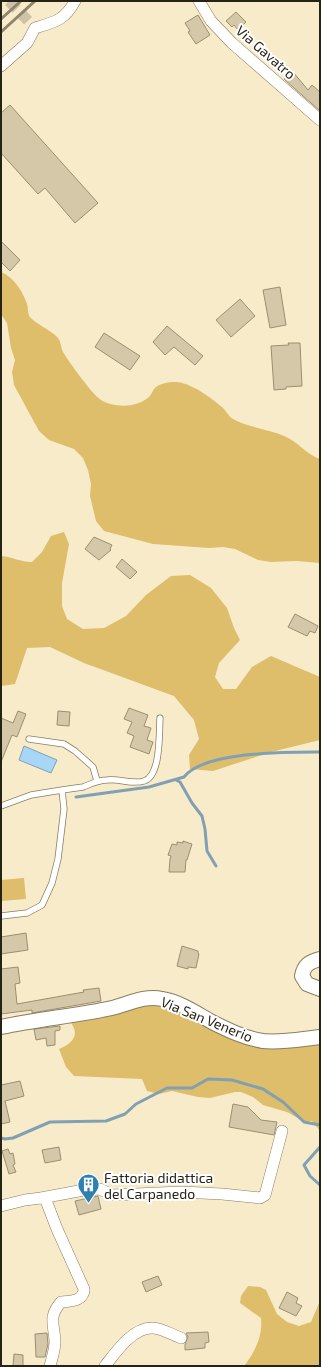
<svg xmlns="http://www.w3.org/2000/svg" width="321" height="1367" font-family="'Exo 2',sans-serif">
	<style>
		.green { fill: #debd6b }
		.water { fill: #a7d6f6; stroke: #81a0b3 }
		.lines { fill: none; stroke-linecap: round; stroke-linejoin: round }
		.stream { stroke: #81a0b3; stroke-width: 3 }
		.building { fill: #d5c8a9; stroke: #9b8f71 }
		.minor-tunnel { stroke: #cec3a6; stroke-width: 11; stroke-dasharray: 11 5.5; stroke-linecap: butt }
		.service-casing { stroke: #897d60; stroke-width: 7 }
		.minor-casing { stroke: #897d60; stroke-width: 12 }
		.tertiary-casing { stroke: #897d60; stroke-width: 16 }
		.service { stroke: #fff; stroke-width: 5.5 }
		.minor { stroke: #fff; stroke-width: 11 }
		.tertiary { stroke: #fff; stroke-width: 14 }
		.rail { stroke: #8e856e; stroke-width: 3 }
		.labels { text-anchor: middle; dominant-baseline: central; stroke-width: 4; stroke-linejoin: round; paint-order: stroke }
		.street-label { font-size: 14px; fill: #272216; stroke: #fff }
		.poi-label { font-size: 14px; fill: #272216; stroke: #fff; text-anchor: start }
	</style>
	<rect width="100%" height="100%" fill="#f8ebca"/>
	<path class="green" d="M1 272C14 277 23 292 27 304 28 307 28 313 29 316 35 324 50 329 58 338 61 342 61 348 63 352 69 362 92 394 101 400 114 408 137 408 149 397 152 394 153 389 156 387 163 382 175 381 182 383 195 386 213 399 223 408 227 412 229 417 233 419 251 429 273 429 290 439 301 445 306 454 320 459V563L297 561 271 562 258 560 235 549 223 547 209 548 153 544 104 531 96 521 90 496 91 484 88 470 83 458 74 449 49 440 39 431 14 385 12 372 15 360 11 348 7 323 1 314Z
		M64 532 69 544 62 583V606L67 619 83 629 104 628 126 616 146 595 171 576 190 575 211 588 227 608 234 628 240 640 219 663 215 677 223 689H236L252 667 271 656 320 677V740L271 752 213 771 190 769 189 755 199 739 194 720 174 696 84 663 50 647 27 648 15 684 1 686V556C12 557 21 562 32 562L42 552 51 536Z
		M24 878 26 899 1 901V880Z
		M148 1003 171 1007 222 1033 320 1042V1131L312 1121 305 1122 287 1112 263 1105 253 1097 241 1092H235L210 1098 198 1097 172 1091 159 1094 147 1091 142 1079 74 1076 66 1067 59 1049C65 1047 75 1041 75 1033 75 1029 72 1024 70 1021Z
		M248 1286 260 1287 266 1290 277 1314 287 1322 299 1326 311 1322 320 1301V1366H244C255 1352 263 1336 261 1318L240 1303 241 1296Z"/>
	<path class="water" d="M24 746 57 760 51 773 19 760Z"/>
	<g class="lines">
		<path class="stream" d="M176 780 180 782 192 803 202 816 205 829 207 851 216 866
			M76 797 149 787 184 777C204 751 289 752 320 752
			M1 1138 5 1139 13 1138 50 1122 106 1121 125 1114 136 1104 167 1088H192L208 1079 232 1080 263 1089 283 1102 304 1122 320 1125
			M320 1147 304 1165 310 1176 320 1185"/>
	</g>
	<path class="building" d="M236 12 246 22 238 30 234 25 232 27 226 21Z
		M198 15 210 35 196 44 188 32 190 31 185 23Z
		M293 72 308 90 312 85 320 92V111L284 79Z
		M10 105 98 203 75 223 45 188 38 194 1 153V113Z
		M1 241 20 260 10 271 1 262Z
		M280 287 286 325 270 328 263 290Z
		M240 299 255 316 231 337 216 320Z
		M167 326 203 356 195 365 174 347 165 355 153 342Z
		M104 333 140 356 130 370 95 347Z
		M288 343H300L302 386 286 387V389L274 390 271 346 289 345Z
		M94 537 112 545 110 549 111 550 99 560 85 549Z
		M122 559 137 572 130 579 116 567Z
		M295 614 318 626 315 633 310 631 307 636 288 627Z
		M129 708 148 715 144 726 151 728 147 740 153 742 149 754 130 747 134 736 127 733 132 722 124 719Z
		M18 711 26 714 17 737 12 735 1 762V718L13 723Z
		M58 711 70 712 69 726 57 725Z
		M183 841 192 844 187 860H186L185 872H169L170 859 171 856 168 855 172 844 177 845V842L183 843Z
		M26 933 28 950 1 954V937Z
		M182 946 198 951V953L199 954 196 968 188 967V969L177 966Z
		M18 967 20 983 15 984 17 1004 84 992 83 990 99 988 101 1001 32 1013V1010L1 1014V969Z
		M60 1026V1030L55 1031V1045L47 1046 46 1038 36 1040 34 1029Z
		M20 1081 24 1096 5 1101 10 1122 1 1124V1085Z
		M233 1104 248 1107 261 1120 277 1122 274 1135 229 1127Z
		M59 1147 61 1160 45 1163 42 1150Z
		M8 1149 10 1154 13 1153 15 1164 13 1165 16 1172 9 1174 2 1151Z
		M98 1196 101 1209 79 1215 75 1201Z
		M158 1276 162 1285 146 1292 142 1282Z
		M287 1292 298 1298 296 1303 302 1306 296 1316 279 1308Z
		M208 1332 209 1342 205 1343V1348L185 1350V1344L188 1337 186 1333Z
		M47 1333 48 1344 45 1357H36L35 1334Z
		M14 1354 23 1355V1366H13Z"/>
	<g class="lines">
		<path class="minor-tunnel" d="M9 1 35 28"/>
		<defs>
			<path id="service" d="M29 739 64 744 75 751 93 767 97 781
				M1 806 31 795 62 790
				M1 916 27 913 42 905 52 883 58 859 64 809 62 790C69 789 76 788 83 787 91 784 98 780 107 780 119 778 132 785 144 781 161 776 159 734 160 718"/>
			<path id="minor" d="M199 1 211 21 232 43 320 120
				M1 66 27 43 35 28C55 22 65 20 75 1
				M45 1198 57 1229 84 1289C84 1301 71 1301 61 1302 48 1317 54 1324 55 1341 55 1350 52 1358 50 1366
				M1 1206 25 1200 41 1198 84 1190 100 1189 112 1195 182 1192 222 1194 260 1198 265 1195 282 1131
				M105 1366C116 1352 132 1328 152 1328 159 1327 173 1335 181 1338"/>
			<path id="tertiary" d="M320 959C309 962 304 965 302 976L307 984 320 989
				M1 1027C38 1019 75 1016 112 1008 128 1004 145 995 162 999 180 1002 196 1013 212 1022 228 1030 244 1038 263 1041 281 1043 301 1039 320 1037"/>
		</defs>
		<use href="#service" class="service-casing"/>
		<use href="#minor" class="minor-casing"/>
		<use href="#tertiary" class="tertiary-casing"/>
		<use href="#service" class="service"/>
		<use href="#minor" class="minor"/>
		<use href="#tertiary" class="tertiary"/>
		<path class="rail" d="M1 19 21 1
			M1 32 35 1"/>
	</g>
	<defs>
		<symbol id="building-pin" viewBox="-11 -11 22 30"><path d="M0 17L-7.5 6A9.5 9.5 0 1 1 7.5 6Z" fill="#2f81b2" stroke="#fff"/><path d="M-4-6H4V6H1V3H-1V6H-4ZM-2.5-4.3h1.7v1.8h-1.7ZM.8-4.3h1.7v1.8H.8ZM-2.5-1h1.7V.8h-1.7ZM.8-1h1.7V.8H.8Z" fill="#fff"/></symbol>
	</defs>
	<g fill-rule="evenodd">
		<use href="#building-pin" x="76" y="1172" width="25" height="34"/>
	</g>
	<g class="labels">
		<g class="street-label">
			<text transform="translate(266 52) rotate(41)">Via Gavatro</text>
			<text transform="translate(207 1019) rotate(22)">Via San Venerio</text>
		</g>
		<g class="poi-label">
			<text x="104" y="1177">Fattoria didattica<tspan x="104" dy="16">del Carpanedo</tspan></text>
		</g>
	</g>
	<rect width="321" height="1367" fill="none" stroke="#272216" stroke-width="4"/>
</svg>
